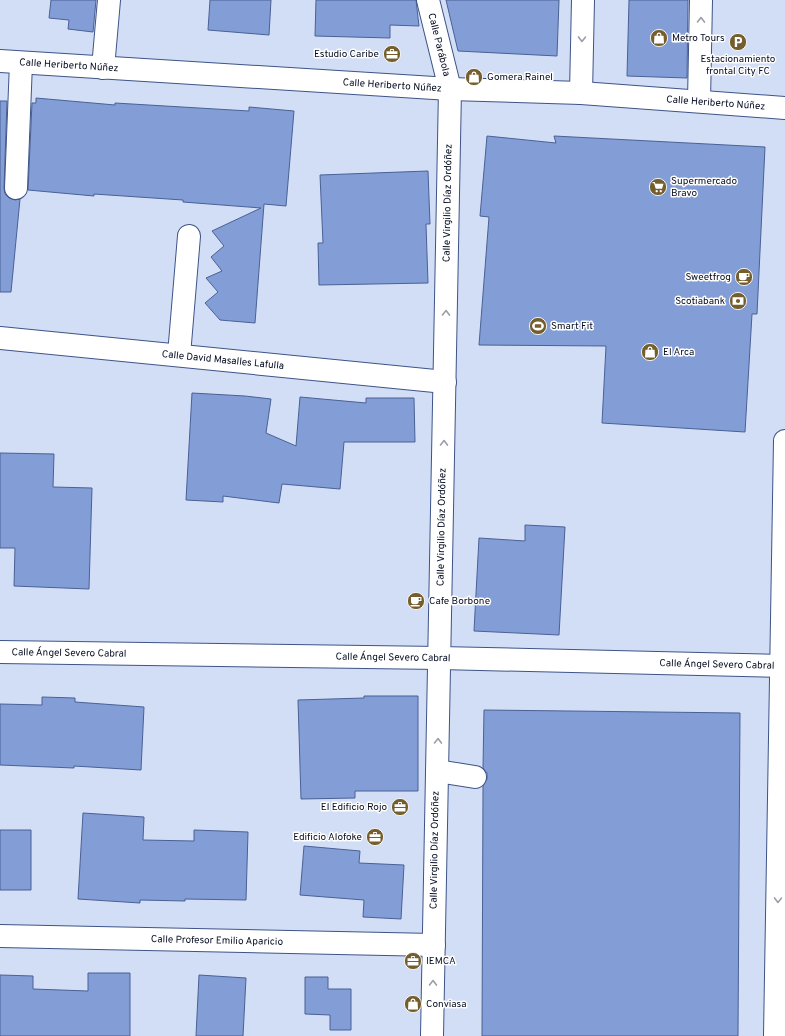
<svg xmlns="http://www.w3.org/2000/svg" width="785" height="1036" font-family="Overpass,sans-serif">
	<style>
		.building { fill: #839dd6; stroke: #4a6196 }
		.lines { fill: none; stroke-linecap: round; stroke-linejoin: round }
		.minor-casing { stroke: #3e5487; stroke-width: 24 }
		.major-casing { stroke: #3e5487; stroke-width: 24 }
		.minor { stroke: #fff; stroke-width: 22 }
		.major { stroke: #fff; stroke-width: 22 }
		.oneway { stroke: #9b9ea6 }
		.labels { text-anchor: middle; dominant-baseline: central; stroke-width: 3; stroke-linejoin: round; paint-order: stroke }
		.poi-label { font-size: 10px; fill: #050c20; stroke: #fefefe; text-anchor: start }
		.street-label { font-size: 10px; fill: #050c20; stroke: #fefefe }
	</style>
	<rect width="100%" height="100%" fill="#d2ddf6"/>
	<path class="building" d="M51 0H96L93 32 68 29 69 20 49 18Z
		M210 0H271L269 35 208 30Z
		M316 0H416L419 26 390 25V38L315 36Z
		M446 0H559L557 56 458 51Z
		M629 0H688L687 78 627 76Z
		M36 98 115 105V103L249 111V107L294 111 286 206 264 204 255 323 220 320 205 303 218 292 206 278 222 271 211 257 224 246 212 231 261 208 183 202V200L94 194V196L28 190 32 103H36Z
		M0 101H7L4 188 5 194 9 198 15 200 20 199 11 292H0Z
		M487 136 556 143 554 136 765 147 757 314H752L745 432 602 423 606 346 479 345 489 217 480 216Z
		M428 171 430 224H426L428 283 319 285 318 243H323L320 175Z
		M192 393 245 396 271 399 266 433 296 446 300 397 366 403V398H414L415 442H344L340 489 282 484 279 503 223 496V502L186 500Z
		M0 453 54 454 53 487 92 488 89 589 14 586 15 548H0Z
		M525 525 565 527 559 635 474 631 479 538 525 541Z
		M364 696H418V791H355V798L301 799 298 700 364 698Z
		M42 697 75 698V702L144 707 141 770 74 766V768L0 765V704L42 705Z
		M484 710 740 713 738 1036H482L483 786 487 779V773L483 768Z
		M83 813 144 817 143 840 194 841V830L248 832 246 900 185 899V901L140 900V903L78 899Z
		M0 830H31V890H0Z
		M304 846 360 851 359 863 404 865 401 919 363 917 364 900 300 895Z
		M88 973H130V1036H0V975L33 976V989L88 991Z
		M199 975 246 978 243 1036H196Z
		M305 977H328V989H351V1030H330V1015L305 1014Z"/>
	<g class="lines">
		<defs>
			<g id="minor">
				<path id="s1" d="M428 0 450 89 432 1036"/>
				<path id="s2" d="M0 61 450 89 581 93 785 108"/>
				<path d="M103 68 109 0"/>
				<path d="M581 93 583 0"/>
				<path d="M699 101 701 0"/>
				<path d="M16 188 21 63"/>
				<path id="s3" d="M0 338 445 382"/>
				<path d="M179 355 189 236"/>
				<path id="s4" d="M0 652 440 658 785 666"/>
				<path d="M437 771 475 777"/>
				<path id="s5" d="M0 936 434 945"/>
			</g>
			<path id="major" d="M775 1036 785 441"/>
		</defs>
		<use href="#minor" class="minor-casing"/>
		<use href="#major" class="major-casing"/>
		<use href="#minor" class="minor"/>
		<use href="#major" class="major"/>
	</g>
	<defs><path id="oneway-chevron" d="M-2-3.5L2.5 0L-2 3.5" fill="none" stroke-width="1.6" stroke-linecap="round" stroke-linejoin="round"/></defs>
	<g class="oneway">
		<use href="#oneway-chevron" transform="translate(701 20) rotate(-89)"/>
		<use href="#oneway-chevron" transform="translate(582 39) rotate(91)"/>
		<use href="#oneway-chevron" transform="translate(446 313) rotate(-89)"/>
		<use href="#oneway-chevron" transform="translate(444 443) rotate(-89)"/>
		<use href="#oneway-chevron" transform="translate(438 741) rotate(-89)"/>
		<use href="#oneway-chevron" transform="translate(778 900) rotate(91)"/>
		<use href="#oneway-chevron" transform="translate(433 983) rotate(-89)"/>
	</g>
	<defs>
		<symbol id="shop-disc" viewBox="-11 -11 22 22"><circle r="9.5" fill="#745e2d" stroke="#fefefe"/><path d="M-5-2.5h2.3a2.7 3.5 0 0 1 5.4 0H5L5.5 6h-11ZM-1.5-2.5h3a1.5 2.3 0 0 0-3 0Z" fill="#fff"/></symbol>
		<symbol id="parking-disc" viewBox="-11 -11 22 22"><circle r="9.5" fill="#745e2d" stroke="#fefefe"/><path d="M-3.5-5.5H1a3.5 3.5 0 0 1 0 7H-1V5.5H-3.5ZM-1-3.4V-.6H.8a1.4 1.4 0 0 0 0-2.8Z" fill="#fff"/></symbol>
		<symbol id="office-disc" viewBox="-11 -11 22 22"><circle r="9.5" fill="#745e2d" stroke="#fefefe"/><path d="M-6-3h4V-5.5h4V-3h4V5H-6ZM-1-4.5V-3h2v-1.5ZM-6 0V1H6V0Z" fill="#fff"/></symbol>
		<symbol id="supermarket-disc" viewBox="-11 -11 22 22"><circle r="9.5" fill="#745e2d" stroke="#fefefe"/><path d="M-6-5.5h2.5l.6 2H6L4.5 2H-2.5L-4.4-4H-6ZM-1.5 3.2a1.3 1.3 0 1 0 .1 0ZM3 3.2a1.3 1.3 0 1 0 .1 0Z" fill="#fff"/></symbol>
		<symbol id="cafe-disc" viewBox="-11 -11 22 22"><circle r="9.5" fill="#745e2d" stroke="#fefefe"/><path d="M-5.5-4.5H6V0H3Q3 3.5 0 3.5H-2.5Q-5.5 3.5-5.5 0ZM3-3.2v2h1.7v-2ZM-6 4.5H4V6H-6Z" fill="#fff"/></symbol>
		<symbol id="bank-disc" viewBox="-11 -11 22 22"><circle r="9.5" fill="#745e2d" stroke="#fefefe"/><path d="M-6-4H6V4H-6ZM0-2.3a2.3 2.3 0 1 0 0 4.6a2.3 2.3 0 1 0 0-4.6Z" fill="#fff"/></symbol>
		<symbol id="stadium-disc" viewBox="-11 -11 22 22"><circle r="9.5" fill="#745e2d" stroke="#fefefe"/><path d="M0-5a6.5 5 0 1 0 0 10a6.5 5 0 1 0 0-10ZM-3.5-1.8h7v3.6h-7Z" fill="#fff"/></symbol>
	</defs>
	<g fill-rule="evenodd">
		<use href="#shop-disc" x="649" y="28" width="20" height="20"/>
		<use href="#parking-disc" x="728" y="32" width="20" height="20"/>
		<use href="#office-disc" x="382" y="44" width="20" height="20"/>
		<use href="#shop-disc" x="464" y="67" width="20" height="20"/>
		<use href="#supermarket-disc" x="648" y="177" width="20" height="20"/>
		<use href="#cafe-disc" x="734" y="267" width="20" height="20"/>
		<use href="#bank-disc" x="728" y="291" width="20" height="20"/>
		<use href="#stadium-disc" x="528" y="316" width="20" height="20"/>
		<use href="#shop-disc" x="640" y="342" width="20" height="20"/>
		<use href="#cafe-disc" x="406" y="591" width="20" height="20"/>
		<use href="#office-disc" x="390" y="797" width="20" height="20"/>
		<use href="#office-disc" x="365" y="827" width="20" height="20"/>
		<use href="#office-disc" x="403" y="951" width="20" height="20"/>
		<use href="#shop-disc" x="403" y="994" width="20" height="20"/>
	</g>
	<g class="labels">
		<g class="poi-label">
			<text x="672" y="38">Metro Tours</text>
			<text x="379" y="54" text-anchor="end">Estudio Caribe</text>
			<text x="738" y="59" text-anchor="middle">Estacionamiento<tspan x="738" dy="12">frontal City FC</tspan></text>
			<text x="487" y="77">Gomera Rainel</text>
			<text x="671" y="181">Supermercado<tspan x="671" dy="12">Bravo</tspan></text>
			<text x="731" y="277" text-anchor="end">Sweetfrog</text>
			<text x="725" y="301" text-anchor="end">Scotiabank</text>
			<text x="551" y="326">Smart Fit</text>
			<text x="663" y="352">El Arca</text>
			<text x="429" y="601">Cafe Borbone</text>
			<text x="387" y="807" text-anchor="end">El Edificio Rojo</text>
			<text x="362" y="837" text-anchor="end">Edificio Alofoke</text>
			<text x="426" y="961">IEMCA</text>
			<text x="426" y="1004">Conviasa</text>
		</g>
		<g class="street-label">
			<text stroke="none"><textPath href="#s1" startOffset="46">Calle Parábola</textPath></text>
			<text stroke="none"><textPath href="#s2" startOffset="69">Calle Heriberto Núñez</textPath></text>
			<text stroke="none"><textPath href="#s2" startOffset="393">Calle Heriberto Núñez</textPath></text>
			<text stroke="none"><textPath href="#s2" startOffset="717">Calle Heriberto Núñez</textPath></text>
			<text transform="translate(448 203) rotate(-89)">Calle Virgilio Díaz Ordóñez</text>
			<text stroke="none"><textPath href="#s3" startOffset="224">Calle David Masalles Lafulla</textPath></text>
			<text transform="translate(442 527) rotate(-89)">Calle Virgilio Díaz Ordóñez</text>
			<text stroke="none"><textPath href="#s4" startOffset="69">Calle Ángel Severo Cabral</textPath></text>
			<text stroke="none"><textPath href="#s4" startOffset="393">Calle Ángel Severo Cabral</textPath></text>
			<text stroke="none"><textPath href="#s4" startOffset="717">Calle Ángel Severo Cabral</textPath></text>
			<text transform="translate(435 850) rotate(-89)">Calle Virgilio Díaz Ordóñez</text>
			<text stroke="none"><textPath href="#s5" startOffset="217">Calle Profesor Emilio Aparicio</textPath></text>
		</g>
	</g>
</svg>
